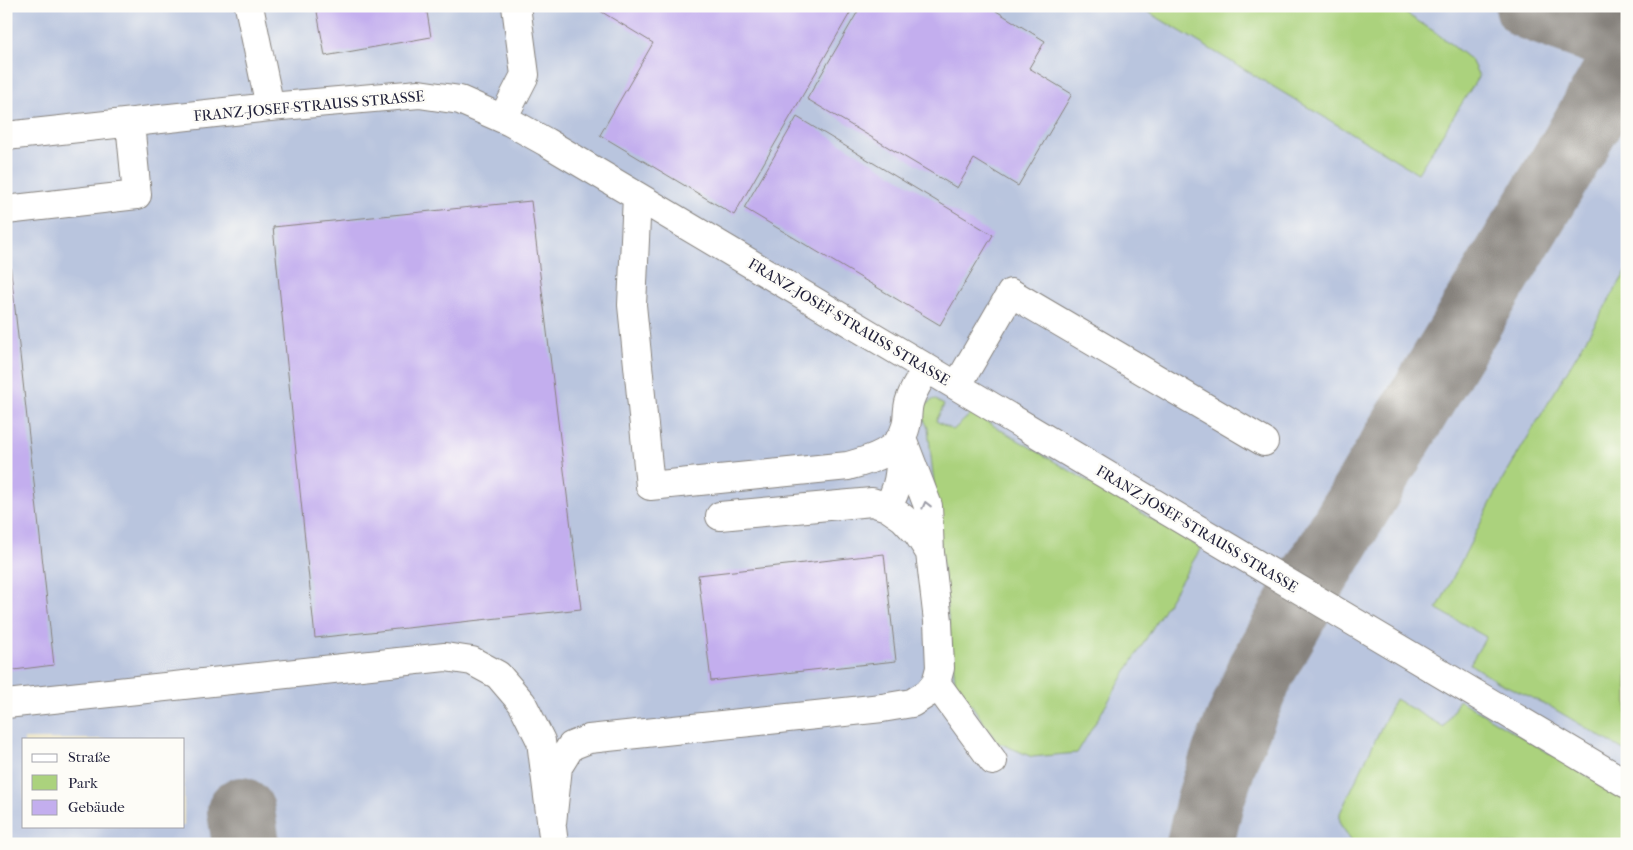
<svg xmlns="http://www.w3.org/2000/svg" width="1633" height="850" font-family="'IM FELL French Canon',serif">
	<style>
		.industrial { fill: #b9c5de; fill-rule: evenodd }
		.green { fill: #abd27d; stroke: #667a5c }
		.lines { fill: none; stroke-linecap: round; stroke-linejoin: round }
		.taxiway { stroke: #86827d; stroke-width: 68 }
		.building { fill: #c3aeee }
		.minor-casing { stroke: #86827d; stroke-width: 30 }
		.minor { stroke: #fff; stroke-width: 28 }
		.oneway { stroke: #9c9ca7 }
		.labels { text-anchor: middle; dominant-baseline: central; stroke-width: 5; stroke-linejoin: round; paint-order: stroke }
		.street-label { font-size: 15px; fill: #22223b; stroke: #fdfcf7 }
	</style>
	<rect width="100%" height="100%" fill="#fdfcf7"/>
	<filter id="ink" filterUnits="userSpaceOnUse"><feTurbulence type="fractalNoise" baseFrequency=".02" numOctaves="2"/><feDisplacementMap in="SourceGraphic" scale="10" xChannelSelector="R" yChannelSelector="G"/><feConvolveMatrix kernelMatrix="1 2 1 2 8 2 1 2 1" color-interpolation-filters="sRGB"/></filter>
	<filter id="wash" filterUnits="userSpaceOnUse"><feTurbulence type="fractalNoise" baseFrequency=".0096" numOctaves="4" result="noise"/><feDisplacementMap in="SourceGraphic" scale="20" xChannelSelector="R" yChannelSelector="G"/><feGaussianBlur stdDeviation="1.12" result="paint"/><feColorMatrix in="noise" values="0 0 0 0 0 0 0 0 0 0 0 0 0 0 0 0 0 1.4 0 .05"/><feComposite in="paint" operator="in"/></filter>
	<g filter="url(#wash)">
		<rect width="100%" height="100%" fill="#e9e1bf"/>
		<path class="industrial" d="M6 6H1627V844H6ZM24 739H184V826H24Z"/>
		<path class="green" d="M1138 6H1394L1435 32 1471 60 1479 76 1418 173Z
			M1627 270V752L1551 707 1496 681 1470 664 1486 637 1437 609 1503 479Z
			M934 399 944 405 936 421 953 430 972 413 1201 548 1077 753 1032 757 997 742 955 681 928 428 923 417 924 406Z
			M1395 699 1444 727 1459 700 1627 799V844H1350L1352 841 1340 824V813Z"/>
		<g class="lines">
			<path class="taxiway" d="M1529 6 1627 42
				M241 811 246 844
				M1200 844 1210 801 1226 753 1261 671 1315 576 1574 146 1627 54"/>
		</g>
		<g id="blocks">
			<path class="building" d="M316 6H426L431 37 325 56Z
				M592 6H854L734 215 600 135 653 43Z
				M861 6H988L1045 41 1029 68 1072 94 1018 186 974 159 957 188 807 99Z
				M797 117 993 235 940 325 744 208Z
				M531 201 581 609 315 638 273 227Z
				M6 254H9L54 665 6 671Z
				M884 554 896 661 711 681 698 575Z"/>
		</g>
	</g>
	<g filter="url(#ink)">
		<use href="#blocks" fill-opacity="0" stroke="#86827d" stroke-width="1"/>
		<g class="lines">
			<defs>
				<path id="minor" d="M249 6 270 107
					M503 118 525 75 516 6
					M6 136 270 107 419 94 460 100 510 122 546 142 1627 784
					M637 196 632 305 650 486 848 466C870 460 900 452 906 426 908 419 907 411 909 403 912 391 921 379 926 368
					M6 210 137 195 130 123
					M957 386 1011 293 1264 442
					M902 438 928 506 930 553
					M887 507C900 487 900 470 901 447
					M936 683 993 761
					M6 704 445 657 472 661 498 675 522 703 541 741 554 844
					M552 823 558 767 571 746 589 739 882 708 912 703 928 693 936 683 940 668 938 621 930 553 918 534 903 518 887 507 872 502 720 516"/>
			</defs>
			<use href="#minor" class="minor-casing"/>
			<use href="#minor" class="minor"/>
		</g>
		<defs><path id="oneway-chevron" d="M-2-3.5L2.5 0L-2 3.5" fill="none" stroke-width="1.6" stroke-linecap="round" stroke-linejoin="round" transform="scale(1.25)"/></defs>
		<use class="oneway" href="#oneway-chevron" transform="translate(926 505) rotate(-104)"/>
	</g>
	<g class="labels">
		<g class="street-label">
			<text transform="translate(309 106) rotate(-5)">FRANZ-JOSEF-STRAUSS STRASSE</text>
			<text transform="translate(849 322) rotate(31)">FRANZ-JOSEF-STRAUSS STRASSE</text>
			<text transform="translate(1197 529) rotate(31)">FRANZ-JOSEF-STRAUSS STRASSE</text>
		</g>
	</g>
	<rect width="1633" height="850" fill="none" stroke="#fdfcf7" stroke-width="25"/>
	<rect x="22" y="738" width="162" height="90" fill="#fdfcf7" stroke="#a5a5ac"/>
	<rect x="32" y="754" width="25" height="8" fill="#ffffff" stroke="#a5a5ac"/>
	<text x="68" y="762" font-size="15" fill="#22223b">Straße</text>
	<rect x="32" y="775" width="25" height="15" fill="#abd27d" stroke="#a5a5ac"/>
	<text x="68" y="788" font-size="15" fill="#22223b">Park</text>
	<rect x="32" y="800" width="25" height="15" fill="#c3aeee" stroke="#a5a5ac"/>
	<text x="68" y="812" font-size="15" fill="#22223b">Gebäude</text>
</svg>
